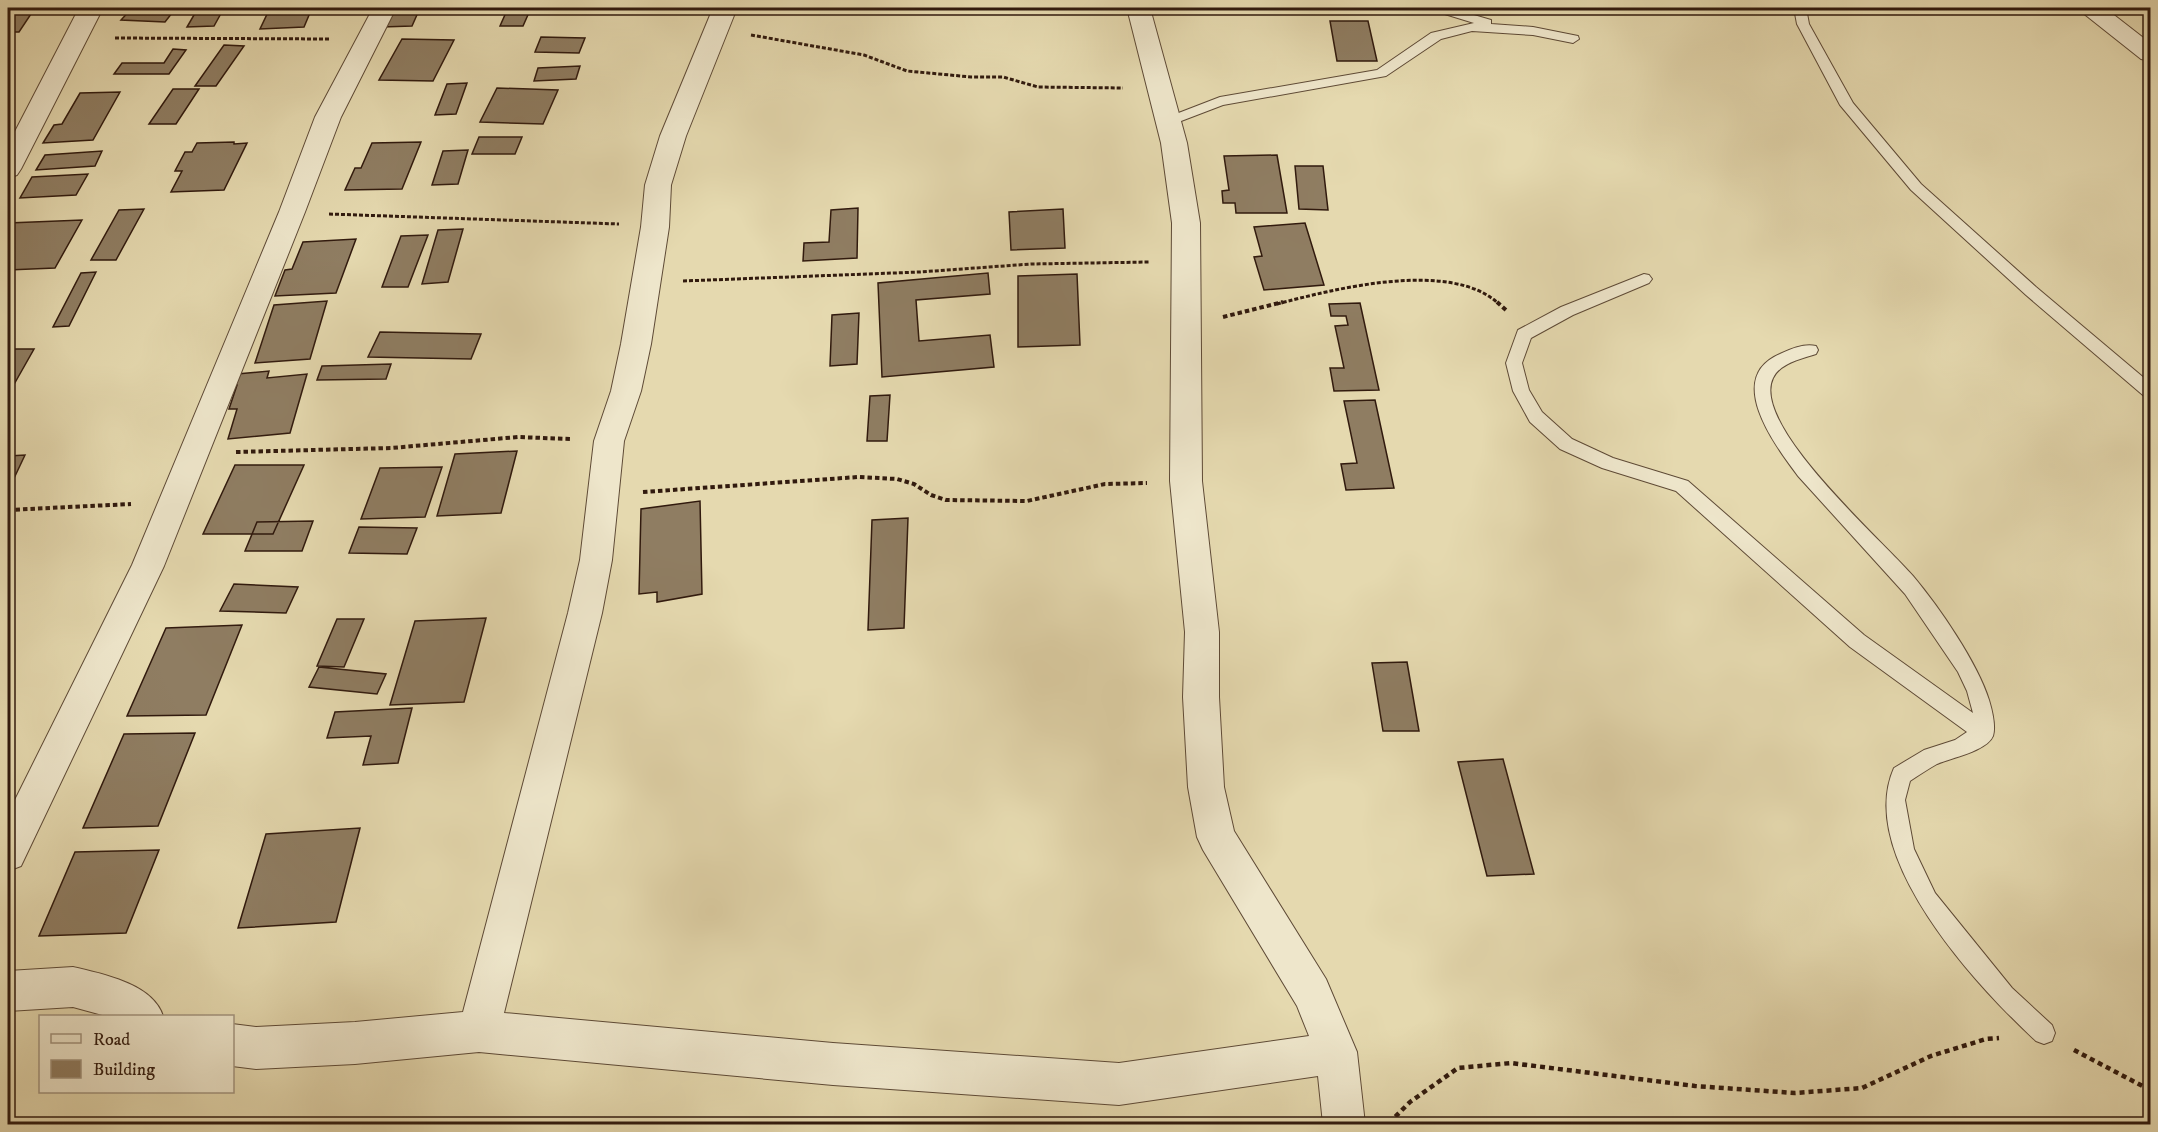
<svg xmlns="http://www.w3.org/2000/svg" width="2158" height="1132" font-family="'IM FELL DW Pica',serif">
	<style>
		.building { fill: #8f7d62; stroke: #311a0e; stroke-width: 1.5 }
		.lines { fill: none; stroke-linecap: round; stroke-linejoin: round }
		.service-casing { stroke: #5e4a36; stroke-width: 2 }
		.minor-casing { stroke: #5e4a36; stroke-width: 2 }
		.path-far2 { stroke: #311a0e; stroke-width: 3; stroke-dasharray: 4 2; stroke-linecap: butt }
		.path-far1 { stroke: #311a0e; stroke-width: 4; stroke-dasharray: 4.5 3; stroke-linecap: butt }
		.path { stroke: #311a0e; stroke-width: 4.5; stroke-dasharray: 5 4; stroke-linecap: butt }
		.service { fill: #eee6cb; fill-rule: evenodd }
		.minor { fill: #eee6cb; fill-rule: evenodd }
	</style>
	<rect width="100%" height="100%" fill="#e5d9af"/>
	<filter id="stains"><feTurbulence type="fractalNoise" baseFrequency=".00333" numOctaves="4"/><feColorMatrix values="0 0 0 0 .2 0 0 0 0 .09 0 0 0 0 .02 0 0 0 .5 -.17"/></filter>
	<radialGradient id="worn" r=".72"><stop offset=".6" stop-color="#630" stop-opacity="0"/><stop offset="1" stop-color="#630" stop-opacity=".3"/></radialGradient>
	<path class="building" d="M8 8H35L19 32H8Z
		M132 8H176L165 22 121 20Z
		M198 8H224L214 26 187 27Z
		M270 8H312L304 27 260 29Z
		M391 8H420L412 26 382 27Z
		M508 8H531L523 26H500Z
		M1330 21H1368L1377 61H1337Z
		M541 37 585 38 579 53 535 52Z
		M402 39 454 40 433 81 379 80Z
		M224 45 244 46 216 86H195Z
		M173 49 186 50 169 74H114L122 63H164Z
		M580 66 576 79 534 81 538 68Z
		M467 83 456 114 435 115 447 84Z
		M497 88 558 90 543 124 480 122Z
		M173 89H199L176 124H149Z
		M120 92 93 140 43 143 54 125 62 124 80 93Z
		M479 137H522L515 154H472Z
		M234 142V144L247 143 224 190 171 192 182 171H175L185 152H192L197 143Z
		M421 142 402 189 345 190 355 168H361L372 143Z
		M468 150 458 184 432 185 443 151Z
		M102 151 95 166 36 170 45 155Z
		M1277 155 1287 213H1236L1235 203H1223L1222 191 1229 190 1224 156Z
		M1295 166H1323L1328 210 1299 209Z
		M88 174 76 195 20 198 32 177Z
		M858 208 857 258 803 261 804 243 829 242 831 210Z
		M144 209 116 260H91L119 210Z
		M1063 209 1065 248 1011 250 1009 212Z
		M82 220 55 268 8 270V223Z
		M1305 223 1324 285 1264 290 1254 257 1262 256 1254 227Z
		M463 229 448 282 422 284 438 230Z
		M428 235 408 287H382L401 236Z
		M356 239 336 293 275 296 285 270 292 269 303 242Z
		M96 272 69 326 53 327 81 273Z
		M988 273 990 294 916 300 919 341 990 335 994 367 882 377 878 283Z
		M1077 274 1080 345 1018 347V276Z
		M327 301 310 359 255 363 274 305Z
		M1360 303 1379 390 1334 391 1330 368H1344L1335 326 1348 325 1346 316H1331L1329 304Z
		M859 313 857 364 830 366 832 315Z
		M380 332 481 334 471 359 368 357Z
		M8 349H34L8 395Z
		M391 364 386 379 317 380 322 366Z
		M269 371 267 378 307 374 290 433 228 439 237 409H229L237 385 223 386 226 375Z
		M890 395 887 441H867L870 396Z
		M1375 400 1394 488 1346 490 1341 464 1357 463 1344 401Z
		M517 451 501 513 437 516 455 454Z
		M25 455 8 491V456Z
		M235 465H304L273 534H203Z
		M442 467 425 517 361 519 380 468Z
		M700 501 702 594 657 602V592L639 594 641 509Z
		M908 518 904 628 868 630 872 520Z
		M313 521 302 551H245L257 522Z
		M359 527 417 528 407 554 349 553Z
		M234 584 298 587 286 613 220 611Z
		M486 618 464 702 390 705 415 621Z
		M337 619H364L344 667 317 666Z
		M242 625 206 715 127 716 166 628Z
		M1407 662 1419 731H1383L1372 663Z
		M319 667 386 674 377 694 309 687Z
		M412 708 398 763 363 765 371 736 327 738 335 712Z
		M195 733 158 826 83 828 124 734Z
		M1503 759 1534 874 1487 876 1458 762Z
		M360 828 336 922 238 928 266 834Z
		M159 850 126 933 39 936 75 852Z"/>
	<g class="lines">
		<defs>
			<path id="service" d="M1433 8H1450L1491 20V24L1533 27 1578 36 1579 39 1573 43 1533 35 1472 31 1441 39 1386 76 1223 105 1168 126 1161 122 1163 119 1220 97 1377 70 1431 33 1474 23 1435 11Z
				M1794 8H1806L1809 24 1853 103 1921 184 2036 287 2150 383V398L2144 396 2026 295 1911 190 1840 105 1797 24Z
				M1644 274 1649 275 1652 279 1649 283 1573 315 1531 338 1522 363 1529 390 1542 412 1572 439 1613 458 1688 481 1864 635 1973 713 1967 691 1958 672 1905 594 1798 476C1775 445 1724 378 1780 354 1790 349 1805 343 1816 346L1818 350 1816 354C1801 359 1780 363 1773 378 1750 425 1883 541 1913 576 1939 607 1977 662 1989 700 1992 710 1996 726 1993 736 1987 751 1951 758 1937 764 1928 769 1919 775 1910 781L1905 800 1914 849 1935 893 2012 988 2052 1025 2055 1033 2052 1041 2044 1044 2036 1041C1977 986 1855 856 1894 768L1924 750 1955 740 1967 732 1850 647 1676 491 1602 468 1560 449 1530 422 1513 391 1506 363 1518 330 1561 307Z"/>
			<path id="minor" d="M79 8H103L21 169 17 175 8 178V145Z
				M373 8H396L341 117 305 212 164 566 21 866 8 871V814L132 565 279 212 315 117Z
				M713 8H737L686 136 671 185 669 227 651 344 641 391 624 441 612 560 602 613 504 1013 833 1043 1119 1063 1309 1036 1297 1006 1203 850 1197 837 1188 787 1183 697 1185 632 1170 481 1172 223 1161 143 1127 8H1150L1187 143 1200 223 1202 481 1219 632V697L1224 787 1234 831 1326 979 1357 1052 1365 1124H1323L1318 1076 1119 1105 833 1085 479 1052 355 1064 256 1069 232 1066V1024L256 1027 355 1022 463 1012 568 613 580 560 594 441 611 391 621 344 641 227 645 185 660 136Z
				M2080 8H2105L2150 43V61L2141 59 2083 13Z
				M73 967C103 974 153 984 163 1016H106L73 1007 8 1011V971Z"/>
		</defs>
		<use href="#service" class="service-casing"/>
		<use href="#minor" class="minor-casing"/>
		<path class="path-far2" d="M751 35 864 55 907 71 971 77H1003L1038 87 1123 88
			M115 38 330 39
			M329 214 619 224
			M683 281 920 272 1031 264 1149 262
			M1277 304C1334 289 1451 259 1499 304"/>
		<path class="path-far1" d="M1497 302 1507 311
			M1223 317 1283 302
			M236 452 391 448 518 437 570 439
			M643 492 858 477 897 479 914 484 931 495 946 500 1027 501 1105 484 1147 483
			M8 510 131 504"/>
		<path class="path" d="M2074 1050 2150 1090
			M1389 1123 1410 1102 1458 1068 1511 1063 1695 1086 1795 1093 1862 1088 1931 1056 1986 1039 1999 1038"/>
		<use href="#service" class="service"/>
		<use href="#minor" class="minor"/>
	</g>
	<rect width="2158" height="1132" fill="none" stroke="#e5d9af" stroke-width="30"/>
	<rect x="9" y="9" width="2140" height="1114" fill="none" stroke="#311a0e" stroke-width="3"/>
	<rect x="15" y="15" width="2128" height="1102" fill="none" stroke="#311a0e" stroke-width="1.5"/>
	<rect x="39" y="1015" width="195" height="78" fill="#eee6cb" stroke="#a2947f" stroke-width="1.5"/>
	<rect x="51" y="1034" width="30" height="9" fill="#eee6cb" stroke="#a2947f" stroke-width="1.5"/>
	<text x="93" y="1045" font-size="18" fill="#311a0e">Road</text>
	<rect x="51" y="1060" width="30" height="18" fill="#8f7d62" stroke="#a2947f" stroke-width="1.5"/>
	<text x="93" y="1075" font-size="18" fill="#311a0e">Building</text>
	<rect width="100%" height="100%" filter="url(#stains)"/>
	<rect width="100%" height="100%" fill="url(#worn)"/>
</svg>
